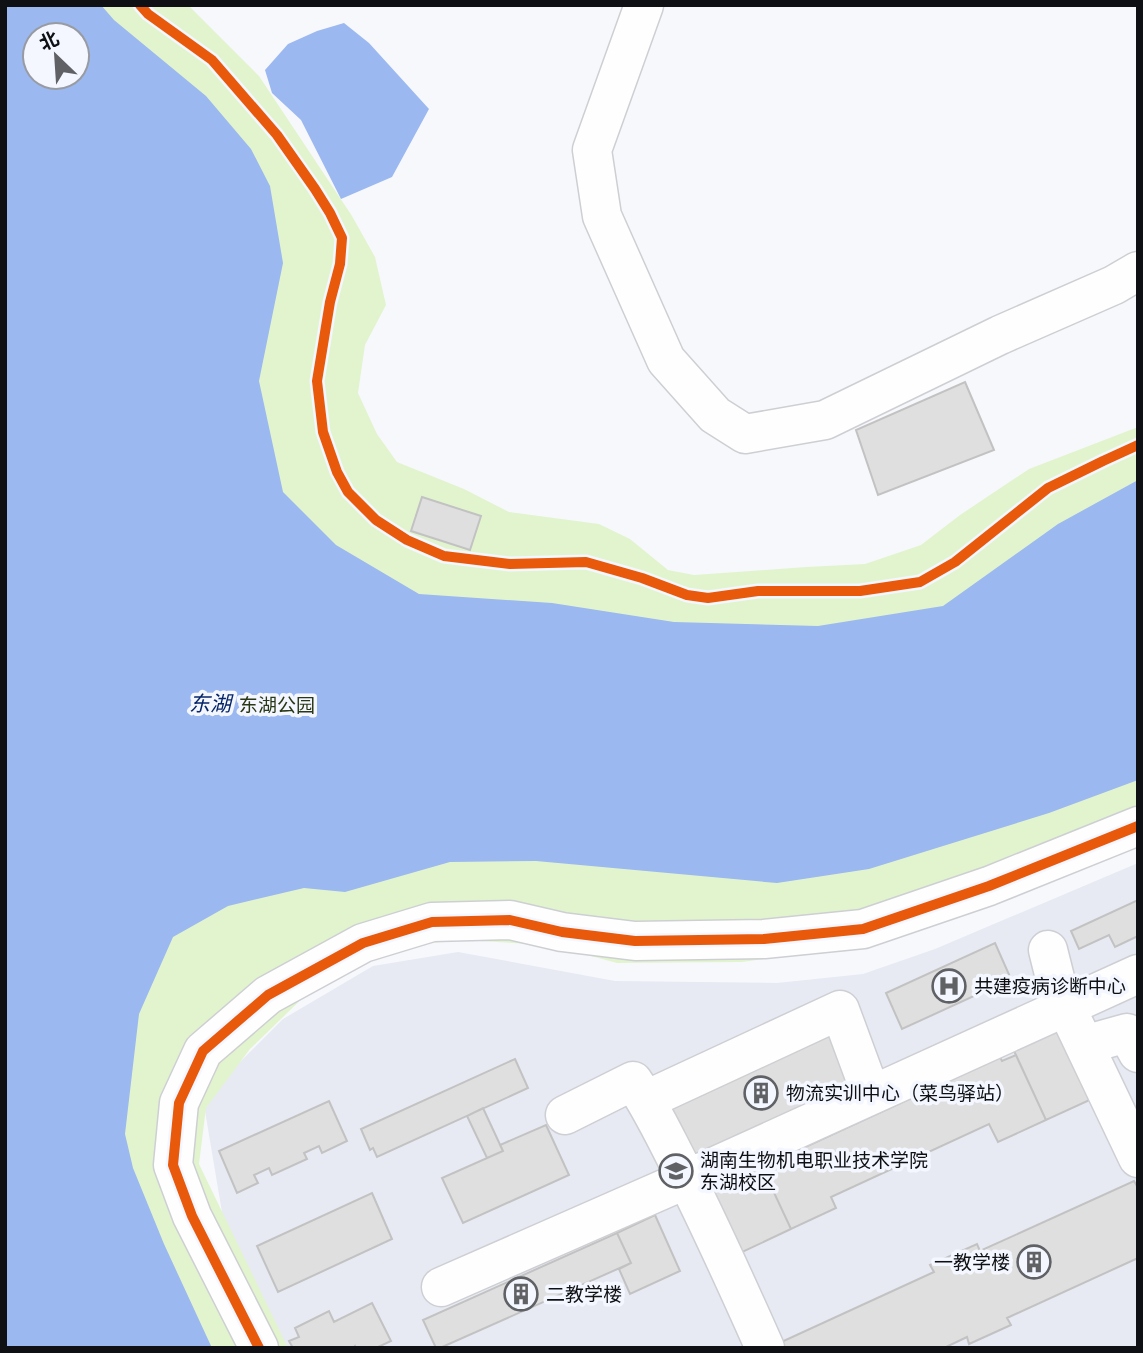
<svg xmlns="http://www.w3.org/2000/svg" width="1143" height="1353" font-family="Figtree,'Noto Sans SC',sans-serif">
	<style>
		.built { fill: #e7eaf3 }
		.green { fill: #e2f4ce; fill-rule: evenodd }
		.water { fill: #9bb8f0; fill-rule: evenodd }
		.building { fill: #dfdfdf; stroke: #c2c2c2; stroke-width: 2 }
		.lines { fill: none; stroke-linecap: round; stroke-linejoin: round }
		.minor-casing { stroke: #cecfd3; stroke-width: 41 }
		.minor { stroke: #fefeff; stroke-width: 38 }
		.cycleway-casing { stroke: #f4f7ff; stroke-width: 15 }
		.cycleway { stroke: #e8590c; stroke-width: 10 }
		.labels { text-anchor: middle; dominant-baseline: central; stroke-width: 7; stroke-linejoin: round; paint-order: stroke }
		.park-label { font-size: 19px; fill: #293814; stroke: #f4f7ff }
		.poi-label { font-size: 19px; fill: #0e1013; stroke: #f4f7ff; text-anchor: start }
		.water-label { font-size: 21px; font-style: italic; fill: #042568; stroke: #f4f7ff }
	</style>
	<rect width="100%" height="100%" fill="#f7f8fc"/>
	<path class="built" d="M1138 863V1348H283L227 1242 203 1099 283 1019 373 966 458 952 615 981 777 983 863 974 935 949Z"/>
	<path class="green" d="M5 5H188L259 76 352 216 375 257 386 305 365 345 358 393 377 434 397 462 464 489 509 512 599 524 630 539 668 570 694 575 806 567 865 564 921 545 960 515 1029 469 1138 427V845L868 945 742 962 617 963 550 945 461 940 402 946 314 987 250 1049 206 1108 199 1164 288 1348H5ZM35 35H77V77H35Z"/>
	<path class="water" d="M5 5H101L114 20 206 96 251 149 270 186 283 263 259 381 283 492 336 545 419 594 552 603 674 622 818 626 943 606 1058 524 1138 480V780L1049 813 869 869 777 883 536 861 450 862 345 892 304 888 228 906 173 937 139 1014 125 1134 133 1168 164 1244 212 1348H5ZM35 35H77V77H35Z
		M344 23 369 43 429 109 392 177 341 199 301 120 272 93 265 70 288 44 317 31Z"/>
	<path class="building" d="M965 382 994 450 878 495 856 430Z
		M422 497 481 516 470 550 411 531Z
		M1138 900V936L1115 947 1109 935 1079 949 1071 931Z
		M995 943 1011 979 902 1029 886 993Z
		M830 1028 855 1082 692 1158 667 1104Z
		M1063 1028 1094 1098 1046 1120 1014 1051Z
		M1016 1055 1046 1120 998 1142 989 1124 831 1197 836 1208 791 1229 762 1167 1000 1057 1002 1061Z
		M515 1059 528 1088 377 1157 373 1148 370 1150 361 1129Z
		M329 1101 347 1141 322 1153 319 1146 304 1153 307 1159 272 1175 269 1168 254 1175 258 1183 237 1193 219 1151Z
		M483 1108 503 1151 487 1158 467 1116Z
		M546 1125 569 1175 463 1223 442 1178 503 1151 500 1145Z
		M762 1167 791 1229 738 1254 709 1191Z
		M1134 1181 1138 1188V1258L1007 1318 1011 1325 969 1344 967 1337 944 1348H779L777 1344 934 1272 930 1265 977 1244 980 1251Z
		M372 1193 392 1239 278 1292 257 1246Z
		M655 1215 680 1271 630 1294 619 1269 631 1263 617 1233Z
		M617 1233 631 1263 440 1348H436L423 1320Z
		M372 1303 391 1341 376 1348H356L355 1346 353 1348H293L289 1341 299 1337 295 1328 329 1311 334 1322Z"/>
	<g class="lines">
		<defs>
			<path id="minor" d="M644 5 592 150 602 216 666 360 715 415 745 434 825 420 1000 335 1114 285 1138 271
				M1048 950 1058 990 1138 1158
				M1084 1045 1127 1033 1138 1053
				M646 1100 840 1010 871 1094
				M565 1115 633 1081C651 1107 664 1135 678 1162 709 1223 737 1285 765 1348
				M441 1287 687 1179 1138 974
				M259 1348 192 1216 173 1165 179 1103 203 1051 268 995 363 943 432 922 510 920 562 932 635 941 764 939 863 929 989 886 1138 826"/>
		</defs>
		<use href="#minor" class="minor-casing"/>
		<use href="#minor" class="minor"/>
		<defs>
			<path id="cycleway" d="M140 5 148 14 212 60 277 135 315 189 330 213 342 238 340 264 330 302 317 381 323 432 337 472 348 492 376 520 407 540 444 556 510 564 586 562 642 578 687 595 708 598 758 591H860L920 582 955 562 1048 488 1103 461 1138 445
				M259 1348 192 1216 173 1165 179 1103 203 1051 268 995 363 943 432 922 510 920 562 932 635 941 764 939 863 929 989 886 1138 826"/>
		</defs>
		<use href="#cycleway" class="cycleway-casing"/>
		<use href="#cycleway" class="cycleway"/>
	</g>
	<defs>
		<symbol id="hospital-ring" viewBox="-11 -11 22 22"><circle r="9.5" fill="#f4f7ff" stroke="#606165" stroke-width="1.5"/><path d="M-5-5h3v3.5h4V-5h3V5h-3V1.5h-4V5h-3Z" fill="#606165"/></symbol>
		<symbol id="building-ring" viewBox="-11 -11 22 22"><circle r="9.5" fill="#f4f7ff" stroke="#606165" stroke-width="1.5"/><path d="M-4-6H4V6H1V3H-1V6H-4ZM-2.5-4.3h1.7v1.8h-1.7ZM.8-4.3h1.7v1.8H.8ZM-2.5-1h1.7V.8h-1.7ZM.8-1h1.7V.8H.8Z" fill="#606165"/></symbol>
		<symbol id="university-ring" viewBox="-11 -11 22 22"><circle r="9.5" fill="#f4f7ff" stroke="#606165" stroke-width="1.5"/><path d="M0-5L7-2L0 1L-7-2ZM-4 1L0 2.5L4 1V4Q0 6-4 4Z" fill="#606165"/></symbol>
	</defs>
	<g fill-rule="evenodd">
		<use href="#hospital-ring" x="930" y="967" width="38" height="38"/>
		<use href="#building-ring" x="742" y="1074" width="38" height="38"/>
		<use href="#university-ring" x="657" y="1152" width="38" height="38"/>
		<use href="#building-ring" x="1015" y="1243" width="38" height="38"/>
		<use href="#building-ring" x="502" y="1275" width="38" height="38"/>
	</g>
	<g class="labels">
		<g class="park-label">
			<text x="277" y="705">东湖公园</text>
		</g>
		<g class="poi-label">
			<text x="974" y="986">共建疫病诊断中心</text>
			<text x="786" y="1093">物流实训中心（菜鸟驿站）</text>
			<text x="700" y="1160">湖南生物机电职业技术学院<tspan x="700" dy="22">东湖校区</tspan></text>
			<text x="1010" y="1262" text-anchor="end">一教学楼</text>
			<text x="546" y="1294">二教学楼</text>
		</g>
		<g class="water-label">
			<text x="210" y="703">东湖</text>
		</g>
	</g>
	<rect width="1143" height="1353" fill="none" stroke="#0e1013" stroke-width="14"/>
	<g transform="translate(56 56) rotate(335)"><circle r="33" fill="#f4f7ff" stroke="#989ba1" stroke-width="2"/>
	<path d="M0-5L12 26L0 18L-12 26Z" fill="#606165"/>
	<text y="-10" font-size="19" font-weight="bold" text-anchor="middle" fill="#0e1013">北</text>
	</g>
</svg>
